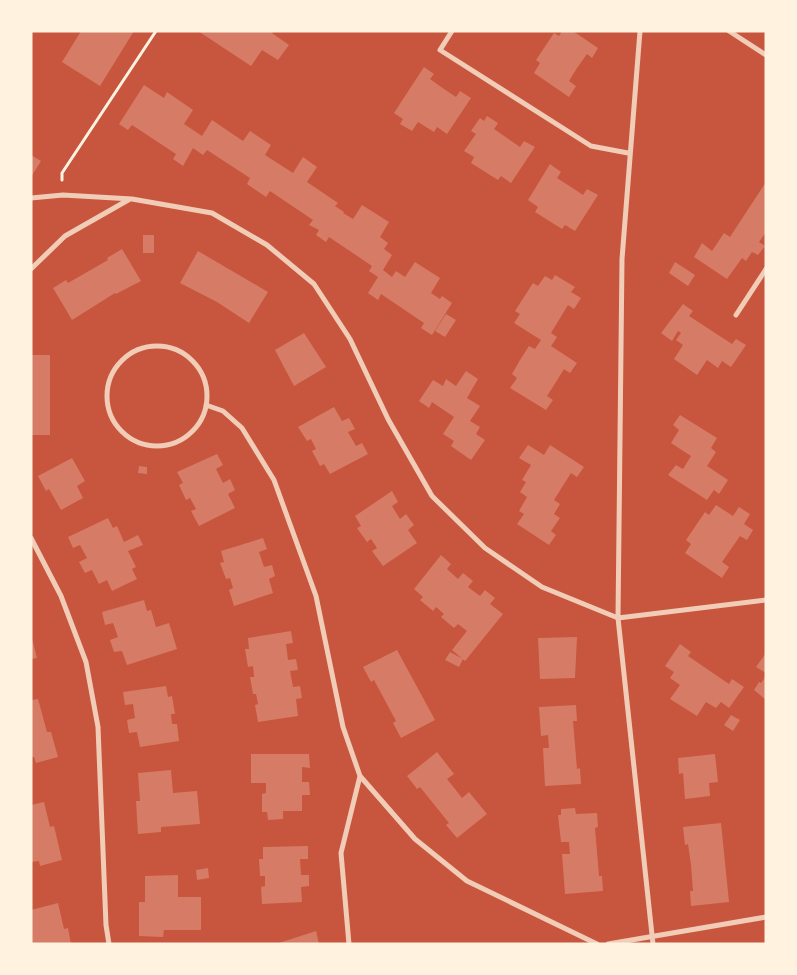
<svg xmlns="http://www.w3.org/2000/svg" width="797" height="975" font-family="'PT Sans Narrow',sans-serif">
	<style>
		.building { fill: #d67c66 }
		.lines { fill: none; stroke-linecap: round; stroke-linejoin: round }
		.path { stroke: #fff3e0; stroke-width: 3 }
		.minor { stroke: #f1ccb7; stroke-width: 5 }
	</style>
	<rect width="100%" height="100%" fill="#c8553d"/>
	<path class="building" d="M81 31H134L100 86 62 62Z
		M198 31H274L272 33 289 45 278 60 262 50 251 66Z
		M562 31H573L598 48 592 58 587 54 577 68 569 81 576 86 569 97 534 73 540 63 536 60 554 33 559 36Z
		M424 67 434 74 430 79 444 89 456 97 460 91 471 98 447 134 437 127 434 132 418 122 412 131 400 124 403 119 394 113Z
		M144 85 164 98 167 92 193 110 184 124 202 136 212 120 243 141 250 131 271 145 265 155 293 173 303 157 317 167 307 182 338 203 335 206 344 212 343 213 353 219 362 205 389 222 380 237 388 243 384 249 392 255 383 270 392 277 396 271 405 277 415 262 440 278 431 293 440 299 442 296 452 303 432 335 421 328 424 323 381 294 378 300 368 293 378 277 369 271 372 266 329 237 326 242 316 235 319 230 309 225 313 220 270 191 266 197 247 184 250 178 207 150 203 155 193 148 183 166 173 159 176 154 132 125 128 130 119 124Z
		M487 116 498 123 494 129 520 147 524 141 535 147 511 183 501 176 498 180 471 163 474 157 464 151 476 134 471 131 480 118 484 121Z
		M31 155 41 161 31 177Z
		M550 164 561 172 557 178 571 187 583 195 587 189 598 195 575 231 565 225 562 229 535 212 538 207 528 200Z
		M766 182V232L759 242 765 246 758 255 752 252 746 261 742 258 727 279 694 257 702 243 712 251 724 233 730 237Z
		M143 235H154V253H143Z
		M122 249 141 281 116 294 115 293 72 320 53 288 66 280 68 283 108 260 107 258Z
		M198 251 268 292 249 323 217 302 180 283Z
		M675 262 695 275 688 286 669 273Z
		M555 275 575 287 571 292 581 298 574 309 568 305 551 333 557 337 551 346 577 363 570 373 564 369 556 382 547 396 553 400 546 410 510 388 517 378 512 374 520 360 529 346 535 349 541 340 514 323 520 314 515 311 533 283 538 286 545 276 552 280Z
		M683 304 693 311 689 316 732 344 736 339 746 345 731 367 722 361 718 368 707 360 697 375 674 359 683 345 676 340 681 333 678 331 672 341 661 333Z
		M446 314 456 320 445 337 435 331Z
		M304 333 326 367 294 386 275 350Z
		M31 355H50V435H31Z
		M466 371 478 379 467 398 480 406 470 421 480 427 476 434 485 440 471 460 451 446 454 441 443 434 454 417 432 402 429 408 419 401 433 380 443 386 446 379 456 386Z
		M334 407 342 421 349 418 355 429 348 432 356 446 362 443 368 454 330 474 324 464 320 466 312 451 316 449 311 439 307 441 298 427Z
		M680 415 717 438 711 448 716 452 707 466 728 480 719 494 714 490 707 500 668 475 676 465 683 469 691 456 671 443 679 430 673 425Z
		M528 445 544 455 550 445 584 467 577 477 571 473 554 500 560 504 554 514 560 518 551 531 556 535 549 545 517 524 524 514 519 511 527 497 520 492 526 482 522 480 531 465 519 458Z
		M217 454 223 465 216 469 223 483 230 479 235 490 228 494 235 508 199 526 191 511 196 509 190 498 186 500 179 485 183 483 177 472Z
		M72 458 85 481 77 486 83 498 61 510 49 489 46 491 38 476Z
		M139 466 147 467V474L138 473Z
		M392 491 398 502 392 506 400 519 406 514 414 525 408 530 417 543 383 566 372 551 377 548 371 539 367 542 357 528 361 526 355 516Z
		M716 505 733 516 739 507 750 514 744 524 753 530 747 540 740 536 722 562 729 567 722 578 685 553 691 544 686 540 705 512 709 515Z
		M108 518 113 528 117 526 124 542 138 535 143 545 128 551 136 567 132 569 137 579 112 591 107 580 99 584 92 570 85 573 79 562 87 558 80 545 73 548 68 537Z
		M263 538 267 549 259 552 264 567 272 565 275 576 269 579 273 593 234 606 229 590 233 588 230 578 226 579 220 563 224 562 221 551Z
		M441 555 451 564 447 569 458 579 463 573 473 581 468 587 480 596 485 590 495 598 490 604 503 614 465 661 452 650 467 631 458 624 454 628 441 617 444 614 436 607 433 611 420 600 423 597 414 589Z
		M144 600 147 611 151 610 156 627 169 623 177 649 127 665 122 651 114 652 110 640 118 637 113 623 105 625 102 612Z
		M291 631 293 643 286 644 288 660 296 659 298 670 290 671 293 687 300 686 302 698 296 699 298 716 258 722 255 705 258 704 256 694H253L250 677H254L253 666 248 667 245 649H249L248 638Z
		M31 635 37 658 31 659Z
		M577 637 575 678 540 679 538 638Z
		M680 644 691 652 688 656 729 684 732 679 744 687 729 708 721 702 716 708 706 702 697 716 670 699 680 685 670 678 674 672 665 666Z
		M397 650 435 720 401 738 393 723 396 721 374 680 371 682 363 667Z
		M450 652 463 659 459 667 445 660Z
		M766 653V700L754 690 759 682 761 683 764 679 766 673 756 667Z
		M166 686 168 697 172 696 175 714H171L172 724H177L179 741 140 747 137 732 129 733 127 720 135 718 133 704 125 705 123 692Z
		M38 699 47 732H51L58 757 36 763 34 757H31V700Z
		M576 705 577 721H573L577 769 580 768 581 784 545 786 543 748H549L548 735 541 736 539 707Z
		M731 715 740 720 733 731 724 725Z
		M437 752 454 774 447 779 455 789 462 798 469 792 487 814 457 838 446 825 449 823 420 787 417 789 407 776Z
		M251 754H309L310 768 302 767V782H309L310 795H302V811H283V819L268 820 267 812H262V794L266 793V783H251Z
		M715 754 718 782 709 783 710 796 685 799 683 773 679 774 678 758Z
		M171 770 173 793 197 791 200 824 161 827V832L138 834 136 801H140L138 773Z
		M44 802 50 827 54 826 62 860 40 866 39 861 31 862V805Z
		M575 808 576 814 597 813 598 827 595 828 599 876H602L603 891 565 894 562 854H570L569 842H561L558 815H561V809Z
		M721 823 729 902 691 906 690 891H693L691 865 688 844 685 845 683 827Z
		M308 846V859H300L301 875H309V886L301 887 302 902 262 904 261 887 265 886V876H260L259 859H263V847Z
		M208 868 209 878 197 880 196 870Z
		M178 875V897H201V930H164L163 937 139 936V902H145V876Z
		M58 903 64 929 68 928 71 944H31V910Z
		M316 931 319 944H279V943Z"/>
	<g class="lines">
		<path class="path" d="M62 180V173L156 31"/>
		<path class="minor" d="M452 31 440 50 591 146 628 153
			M640 31 622 259 618 618 653 944
			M729 31 766 55
			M31 198 63 195 132 199 212 213 267 245 314 284 350 339 388 419 432 496 485 548 542 587 618 618 766 600
			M31 269 65 236 130 199
			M736 315 766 269
			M107 396a50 50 0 1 1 100 0a50 50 0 1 1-100 0Z
			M206 405 223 411 242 428 274 480 316 596 343 727 360 776 341 853 349 944
			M31 538 61 596 86 662 98 727 106 925 109 944
			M360 776 415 839 467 881 597 944
			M608 944 766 917"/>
	</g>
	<rect width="797" height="975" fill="none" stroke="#fff3e0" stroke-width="65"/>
</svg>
